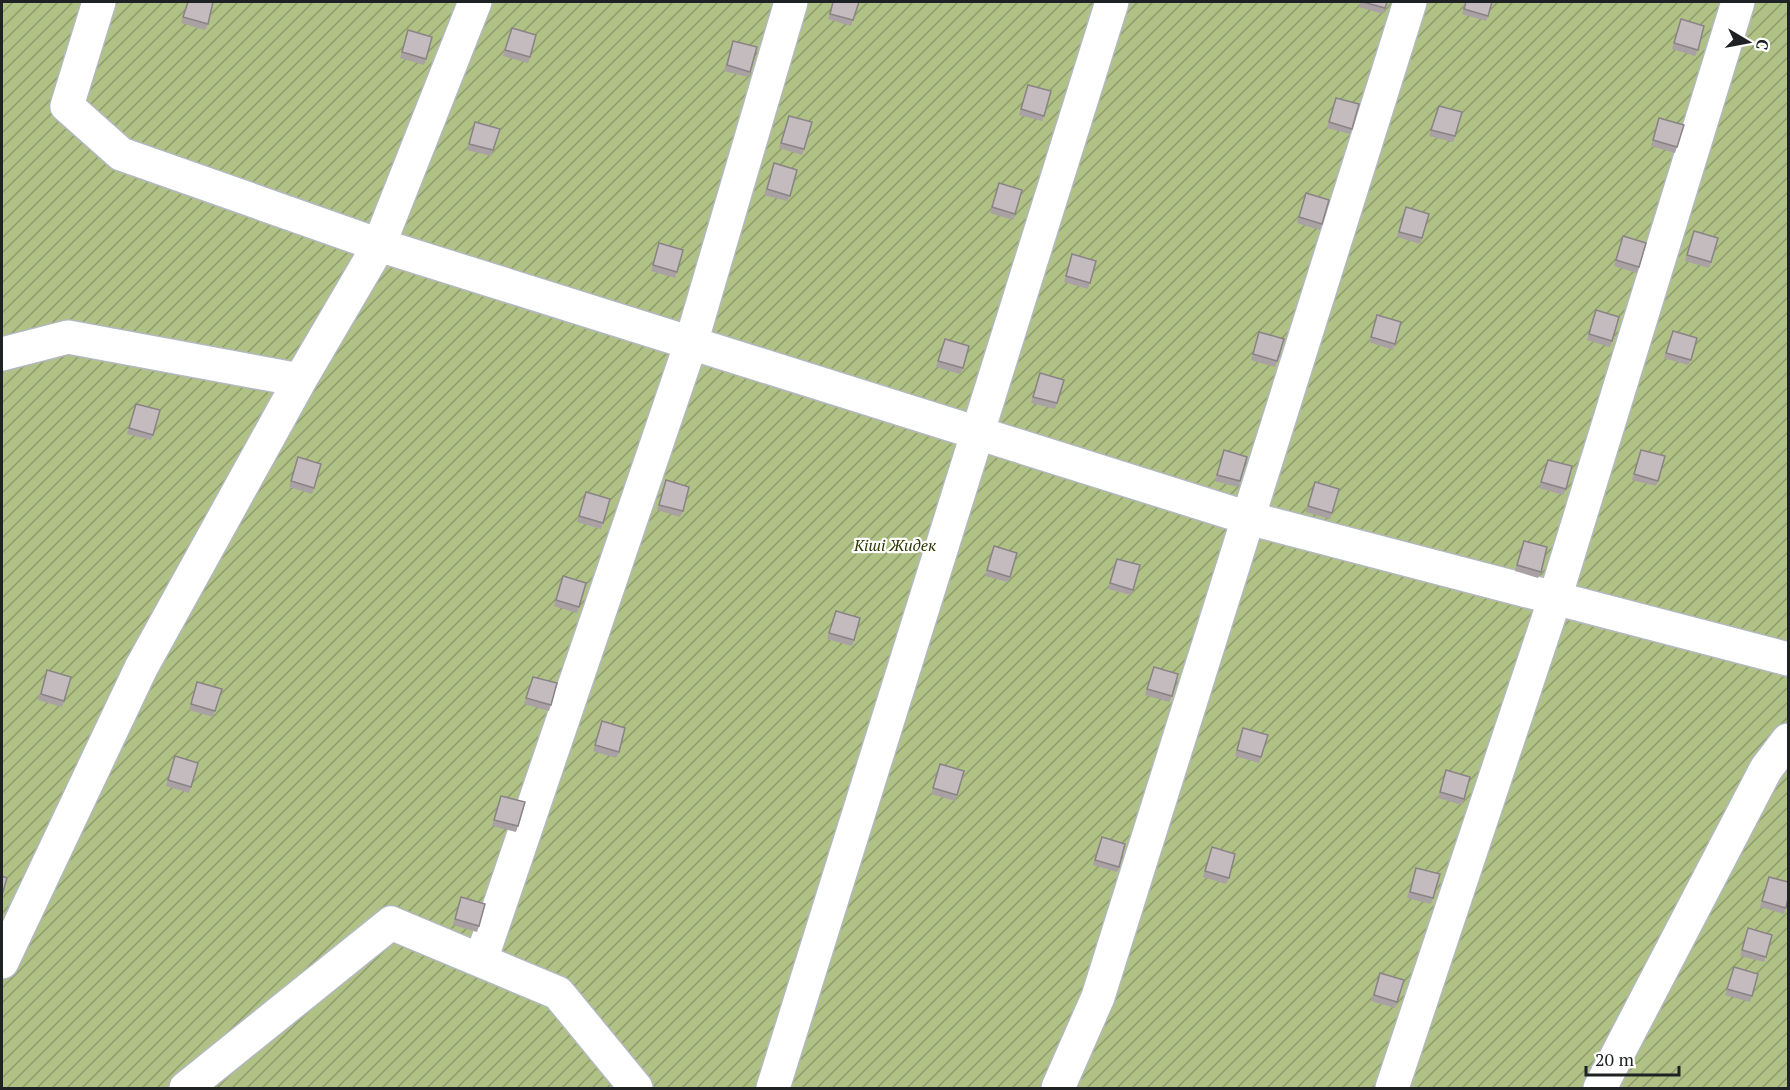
<svg xmlns="http://www.w3.org/2000/svg" width="1790" height="1090" font-family="'PT Serif',serif">
	<style>
		.garden { fill: url(#garden-furrows) }
		.lines { fill: none; stroke-linecap: round; stroke-linejoin: round }
		.street-casing { stroke: #b2b8bf; stroke-width: 36 }
		.street { stroke: #fff; stroke-width: 33 }
		.wall { fill: #a9a1a4 }
		.building { fill: #c4bbbf; stroke: #898386; stroke-width: 1.5 }
		.labels { text-anchor: middle; dominant-baseline: central; stroke-width: 4.5; stroke-linejoin: round; paint-order: stroke }
		.park-label { font-size: 16px; font-style: italic; fill: #2d3903; stroke: #fff }
	</style>
	<defs>
		<pattern id="garden-furrows" width="10" height="10" patternUnits="userSpaceOnUse" patternTransform="scale(1.5)"><rect width="10" height="10" fill="#afc184"/><path d="M-1 1l2-2M0 10L10 0M9 11l2-2" fill="none" stroke="#8e9c6c"/></pattern>
	</defs>
	<rect width="100%" height="100%" fill="#e3eaf1"/>
	<path class="garden" d="M2 2H1788V1088H2Z"/>
	<g class="lines">
		<defs>
			<path id="street" d="M99 2 67 106 121 154 379 245 1248 518 1788 659
				M2 354 68 337 300 380
				M481 960 691 343 791 2
				M2 962 141 668 300 380 379 245 475 2
				M186 1088 391 923 558 993 636 1088
				M773 1088 1112 2
				M1058 1088 1098 997 1410 2
				M1392 1088 1555 598 1738 2
				M1600 1088 1766 769 1788 740"/>
		</defs>
		<use href="#street" class="street-casing"/>
		<use href="#street" class="street"/>
	</g>
	<path class="wall" d="M187 2 208 24 205 30 181 23Z
		M833 2 853 20 851 26 828 19Z
		M1360 2H1387L1383 14 1359 7Z
		M1465 2 1488 16 1486 21 1462 14Z
		M1679 25 1698 50 1695 56 1672 49Z
		M512 28 530 57 528 63 503 56Z
		M408 30 426 59 424 65 400 58Z
		M731 47 750 72 748 77 724 71Z
		M1026 91 1044 116 1042 121 1019 115Z
		M1334 104 1352 129 1350 134 1327 128Z
		M1439 106 1455 136 1453 142 1429 136Z
		M787 121 804 149 802 155 779 148Z
		M1657 124 1677 147 1675 153 1651 146Z
		M473 127 500 129 491 156 467 150Z
		M774 163 790 196 787 201 764 195Z
		M997 189 1015 214 1013 220 990 213Z
		M1304 199 1322 224 1320 230 1297 223Z
		M1403 213 1422 238 1420 244 1397 237Z
		M1692 237 1711 262 1709 268 1685 261Z
		M1621 242 1639 267 1637 273 1614 266Z
		M659 243 683 250 675 278 651 271Z
		M1072 254 1096 261 1088 289 1064 282Z
		M1377 315 1395 344 1393 350 1369 342Z
		M1593 316 1612 341 1610 347 1587 340Z
		M1673 331 1691 360 1688 365 1664 358Z
		M1259 332 1284 339 1275 367 1251 360Z
		M945 339 963 368 960 374 936 367Z
		M1038 379 1057 403 1055 409 1031 403Z
		M134 410 153 435 151 440 127 434Z
		M1641 450 1658 481 1656 486 1632 480Z
		M1222 456 1240 481 1238 487 1215 481Z
		M296 463 314 488 312 494 289 487Z
		M1546 465 1566 489 1563 495 1539 488Z
		M664 486 683 511 680 517 657 510Z
		M1313 488 1332 513 1330 519 1306 512Z
		M584 498 603 523 601 529 577 522Z
		M1522 547 1541 572 1538 578 1515 571Z
		M991 552 1010 577 1008 582 985 576Z
		M1114 564 1133 590 1131 595 1108 589Z
		M560 582 579 607 577 613 554 606Z
		M834 617 854 640 852 646 827 639Z
		M1151 673 1172 696 1169 702 1145 695Z
		M45 676 64 701 62 707 38 700Z
		M533 677 551 705 549 711 524 704Z
		M197 682 222 689 213 717 189 710Z
		M600 727 619 752 616 758 593 751Z
		M1241 734 1261 757 1259 763 1235 756Z
		M173 762 191 787 189 793 166 786Z
		M938 770 957 795 955 801 931 794Z
		M1446 770 1464 799 1462 805 1438 798Z
		M499 801 518 826 516 832 492 826Z
		M1099 843 1119 867 1117 872 1093 865Z
		M1210 853 1229 878 1226 884 1203 877Z
		M1414 873 1440 874 1431 904 1407 898Z
		M1767 883 1788 898 1784 914 1760 907Z
		M461 897 479 926 477 932 453 925Z
		M1748 928 1772 935 1764 962 1740 956Z
		M1380 973 1397 1002 1395 1008 1371 1001Z
		M1732 973 1752 996 1750 1002 1725 995Z"/>
	<path class="building" d="M188 2H213L208 24 183 17Z
		M833 2H859L853 20 830 14Z
		M1363 2H1387L1385 8Z
		M1466 2H1492L1488 16 1464 9Z
		M1681 19 1704 26 1698 50 1674 43Z
		M512 28 536 35 530 57 505 50Z
		M408 30 432 37 426 59 402 52Z
		M733 41 757 47 750 72 727 65Z
		M1028 85 1051 91 1044 116 1021 109Z
		M1336 98 1359 104 1352 129 1329 122Z
		M1439 106 1462 112 1455 136 1431 130Z
		M789 116 812 122 804 149 781 143Z
		M1659 118 1684 125 1677 147 1653 140Z
		M475 122 500 129 493 150 469 144Z
		M774 163 797 170 790 196 767 189Z
		M999 183 1022 190 1015 214 992 207Z
		M1306 193 1329 200 1322 224 1299 217Z
		M1406 207 1429 214 1422 238 1399 232Z
		M1694 231 1718 238 1711 262 1687 255Z
		M1623 236 1646 243 1639 267 1616 260Z
		M659 243 683 250 677 272 653 265Z
		M1072 254 1096 261 1090 283 1066 276Z
		M1596 310 1619 317 1612 341 1589 334Z
		M1377 315 1401 322 1395 344 1371 337Z
		M1673 331 1697 338 1691 360 1666 353Z
		M1259 332 1284 339 1277 361 1253 354Z
		M945 339 969 346 963 368 938 361Z
		M1040 373 1064 380 1057 403 1033 397Z
		M136 404 160 410 153 435 129 428Z
		M1224 450 1247 457 1240 481 1217 475Z
		M1641 450 1665 456 1658 481 1634 474Z
		M298 457 321 464 314 488 291 481Z
		M1548 460 1572 466 1566 489 1541 482Z
		M666 480 689 487 683 511 659 505Z
		M1315 482 1339 489 1332 513 1308 506Z
		M586 492 610 499 603 523 579 516Z
		M1524 541 1547 547 1541 572 1517 565Z
		M994 546 1017 553 1010 577 987 570Z
		M1117 559 1140 565 1133 590 1110 583Z
		M563 576 586 583 579 607 556 600Z
		M836 611 860 618 854 640 829 633Z
		M1154 667 1178 674 1172 696 1147 689Z
		M47 670 71 677 64 701 41 694Z
		M533 677 557 683 551 705 526 698Z
		M197 682 222 689 215 711 191 704Z
		M602 721 625 728 619 752 595 745Z
		M1243 728 1268 735 1261 757 1237 750Z
		M175 756 198 763 191 787 168 780Z
		M940 764 964 771 957 795 933 788Z
		M1446 770 1470 777 1464 799 1440 792Z
		M501 796 525 802 518 826 494 820Z
		M1102 837 1125 844 1119 867 1095 860Z
		M1212 847 1235 854 1229 878 1205 871Z
		M1416 868 1440 874 1433 898 1410 892Z
		M2 876 7 878 2 895Z
		M1769 877 1788 882V898L1786 908 1762 901Z
		M461 897 485 904 479 926 455 919Z
		M1748 928 1772 935 1766 957 1742 950Z
		M1734 967 1758 974 1752 996 1727 989Z
		M1380 973 1404 980 1397 1002 1374 995Z"/>
	<g class="labels">
		<g class="park-label">
			<text x="895" y="545">Кіші Жидек</text>
		</g>
	</g>
	<rect width="1790" height="1090" fill="none" stroke="#1f2224" stroke-width="6"/>
	<g transform="translate(1748 42) rotate(100)" stroke="#ffffff" stroke-width="4.5" paint-order="stroke">
	<path d="M0-4.5L10 22L0 15L-10 22Z" fill="#1f2224"/>
	<text y="-9" font-size="16" font-weight="bold" text-anchor="middle" fill="#1f2224">С</text>
	</g>
	<path d="M1586 1066v9h93v-9" fill="none" stroke="#1f2224" stroke-width="3"/>
	<text x="1595" y="1066" font-size="18" fill="#1f2224" stroke="#ffffff" stroke-width="4.5" paint-order="stroke">20 m</text>
</svg>
